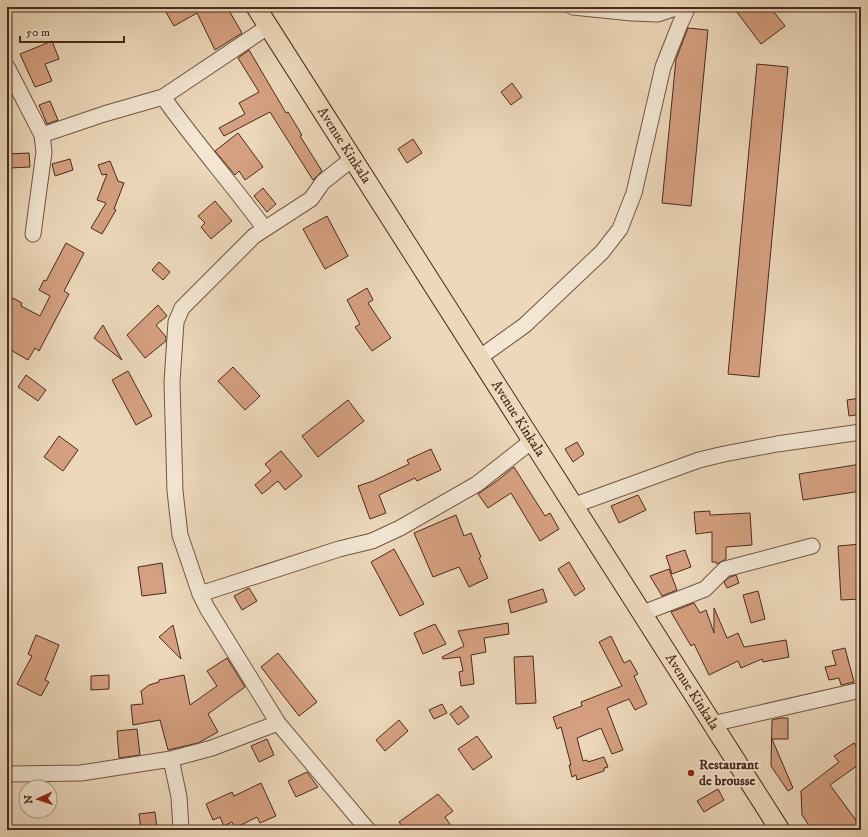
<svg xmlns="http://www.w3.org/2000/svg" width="868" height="837" font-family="'IM FELL DW Pica',serif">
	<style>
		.building { fill: #d5a081; stroke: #482a1b }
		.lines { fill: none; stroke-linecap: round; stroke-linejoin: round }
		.minor-casing { stroke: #715643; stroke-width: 17 }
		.major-casing { stroke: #482a1b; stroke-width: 21 }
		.minor { stroke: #f3e6d3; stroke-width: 15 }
		.major { stroke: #edd8bb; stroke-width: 19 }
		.poi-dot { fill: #8f2418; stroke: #f3e6d3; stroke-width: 1.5 }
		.labels { text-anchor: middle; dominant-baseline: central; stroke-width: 4; stroke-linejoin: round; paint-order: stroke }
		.street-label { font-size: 14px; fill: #482a1b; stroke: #f3e6d3 }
		.poi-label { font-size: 14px; font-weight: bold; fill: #482a1b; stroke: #f3e6d3; text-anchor: start }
	</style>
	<rect width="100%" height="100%" fill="#edd8bb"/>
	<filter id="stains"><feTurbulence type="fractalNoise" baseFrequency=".005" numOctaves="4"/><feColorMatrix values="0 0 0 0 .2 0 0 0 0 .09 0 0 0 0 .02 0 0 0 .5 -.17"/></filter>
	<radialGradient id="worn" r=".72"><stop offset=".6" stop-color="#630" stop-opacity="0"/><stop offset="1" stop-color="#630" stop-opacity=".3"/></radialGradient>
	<path class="building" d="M163 7H227L242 33 215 50 197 13 174 26Z
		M733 7H770L785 26 761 44Z
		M688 28 708 30 691 206 662 203 676 59Z
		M52 41 59 59 45 64 52 81 35 87 20 54Z
		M249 50 286 113 288 112 302 135 300 136 322 171 313 180 270 112 224 136 219 128 245 114 239 103 259 92 238 58Z
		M757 64 788 67 759 377 728 374Z
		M512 83 522 97 511 105 501 92Z
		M50 101 58 120 47 124 39 105Z
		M238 133 263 167 245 180 239 171 235 175 215 151Z
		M413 139 422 153 407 163 398 149Z
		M29 153 30 167 9 168 8 154Z
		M70 159 73 170 55 176 52 164Z
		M110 161 118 181 124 183 114 209 116 210 102 234 91 228 106 203 97 200 107 174 102 175 98 165Z
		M263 188 276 204 267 212 254 196Z
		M215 201 232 221 211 239 201 227 205 223 198 216Z
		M327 216 348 256 325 269 303 229Z
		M66 243 84 253 64 291 69 294 39 351 35 348 28 360 7 348V328L12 318 7 315V309L13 298 22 303 21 306 40 316 50 296 39 290 44 280 46 281Z
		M159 262 170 272 163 280 152 270Z
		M367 288 373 300 368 303 391 338 372 351 355 327 360 324 347 300Z
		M158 305 167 316 156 325 166 337V341L145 358 127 335Z
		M103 325 122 360 94 338Z
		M233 367 260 396 245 410 218 381Z
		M128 371 152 416 136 425 112 380Z
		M26 375 46 390 38 401 18 387Z
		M861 398V414L849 416 847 400Z
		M348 400 364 421 318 457 302 436Z
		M59 436 78 450 63 471 44 457Z
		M577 442 584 454 573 462 565 449Z
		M431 449 441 470 417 481 415 478 379 495 386 513 370 519 358 486 373 481 409 464 407 460Z
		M281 451 302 476 285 490 278 481 262 494 255 485 271 471 265 464Z
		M861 464V491L803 500 799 474Z
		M514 467 545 516 550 513 559 529 540 541 511 493 488 508 478 494 497 481Z
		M638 495 646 510 619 523 611 506Z
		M710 511V515L750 513 752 545 726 547V559L717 564 716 562H712V532L696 534 694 512Z
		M456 515 464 536 471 533 481 557 479 558 488 578 469 587 459 567 433 577 414 533Z
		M861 544V599L841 600 838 546Z
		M394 549 424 604 400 616 371 562Z
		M685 550 691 567 672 574 666 556Z
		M569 562 585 589 575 596 558 569Z
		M162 563 166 593 142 596 138 567Z
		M669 569 677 590 662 596 650 576Z
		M736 575 739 583 727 588 724 582 730 577Z
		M249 588 257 601 242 610 234 596Z
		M543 589 547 602 511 613 508 600Z
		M758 591 765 619 751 623 743 595Z
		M694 603 700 613 706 610 714 633V608L727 638 738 633 744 647 786 640 789 657 763 662 762 659 741 668 738 661 709 675 694 644 691 646 671 612Z
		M508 623 509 634 484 638 486 652 471 655 474 684 461 686 459 672 463 671 460 657 443 659 442 657 464 646 458 631Z
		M435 624 446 644 423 654 414 633Z
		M173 625 181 659 159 637Z
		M36 635 59 645 45 680 49 682 41 696 17 684 32 656 28 654Z
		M611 636 624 663 630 660 638 674 634 676 647 704 635 710 629 699 607 708 623 750 612 754 601 728 577 738 583 761 587 760 588 762 604 757 608 767 604 768V771L577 780 576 775 572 777 569 765H571L561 727 557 729 553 717 582 706 581 702 622 686 599 642Z
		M845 648 854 682 841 685 839 678 829 680 825 667 836 665 832 651Z
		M278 653 317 702 299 716 261 667Z
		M533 656 536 703 516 704 514 657Z
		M227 658 245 687 208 714 218 732 198 743 168 750 160 720 133 725 131 705 143 704 141 691 149 685 159 682V680L184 675 190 705 217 686 207 671Z
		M109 675V689L91 690V676Z
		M442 704 447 713 434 719 429 710Z
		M461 706 469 717 458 725 450 714Z
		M781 718H788V739H772L793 788 788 791 771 766 772 720Z
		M399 720 408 731 385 751 376 740Z
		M137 729 140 755 119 758 117 731Z
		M477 736 492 757 473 770 458 749Z
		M267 739 274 755 259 762 251 746Z
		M854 743 861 753V763L830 785 861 827V830H812L802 815 801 791 839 762 834 756Z
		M307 772 318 787 296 797 288 781Z
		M261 783 276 816 260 823 257 817 235 828 232 822 224 826 220 817 213 820 206 804 232 792 234 796Z
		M718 789 724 800 704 812 697 801Z
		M438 794 453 811 445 817 454 830H405L399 822Z
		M155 812 157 829 141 830 139 814Z"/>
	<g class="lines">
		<defs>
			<path id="minor" d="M573 7 632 13 658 14 679 7
				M7 67 42 135 104 114 163 97 269 26
				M163 97C195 142 232 184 265 229
				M352 159 323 182 311 199 254 236 182 308 176 322 172 382 175 491 180 535 200 594 207 608 278 723 368 830
				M33 234 44 152 42 135
				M479 358 525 325 602 252 620 229 634 193 663 67 680 24 688 7
				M572 506 699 460 724 454 777 444 861 432
				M200 594 339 549 372 541 400 528 477 484 533 440
				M643 613 705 589 725 569 812 546
				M712 724 861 690
				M7 772 11 774 81 773 171 759
				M181 830 179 797 171 759 212 748 278 723"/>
			<g id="major">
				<path id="s1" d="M256 7 780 830"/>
			</g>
		</defs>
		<use href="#minor" class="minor-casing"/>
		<use href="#major" class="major-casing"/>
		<use href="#minor" class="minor"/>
		<use href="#major" class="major"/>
	</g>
	<circle class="poi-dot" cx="691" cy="773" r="4"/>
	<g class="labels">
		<g class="street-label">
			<text stroke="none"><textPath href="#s1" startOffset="164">Avenue Kinkala</textPath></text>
			<text stroke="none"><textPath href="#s1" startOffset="488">Avenue Kinkala</textPath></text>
			<text stroke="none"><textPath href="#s1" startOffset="812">Avenue Kinkala</textPath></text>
		</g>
		<g class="poi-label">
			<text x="699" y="765">Restaurant<tspan x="699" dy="16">de brousse</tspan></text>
		</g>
	</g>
	<rect width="868" height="837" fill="none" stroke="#edd8bb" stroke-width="24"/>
	<rect x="8" y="8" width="852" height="821" fill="none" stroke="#482a1b" stroke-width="2"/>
	<rect x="12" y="12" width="844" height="813" fill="none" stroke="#482a1b"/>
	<g transform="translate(38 799) rotate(267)"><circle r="19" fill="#f3e6d3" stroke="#af9b89"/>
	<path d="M0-3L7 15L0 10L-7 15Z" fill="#8f2418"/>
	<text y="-6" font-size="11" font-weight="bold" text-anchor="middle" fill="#482a1b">N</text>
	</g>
	<path d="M20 36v6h104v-6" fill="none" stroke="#482a1b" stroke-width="2"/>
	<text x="26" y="36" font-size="12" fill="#482a1b" stroke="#f3e6d3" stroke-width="3" paint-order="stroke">50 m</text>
	<rect width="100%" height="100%" filter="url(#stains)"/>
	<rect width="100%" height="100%" fill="url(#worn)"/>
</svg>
